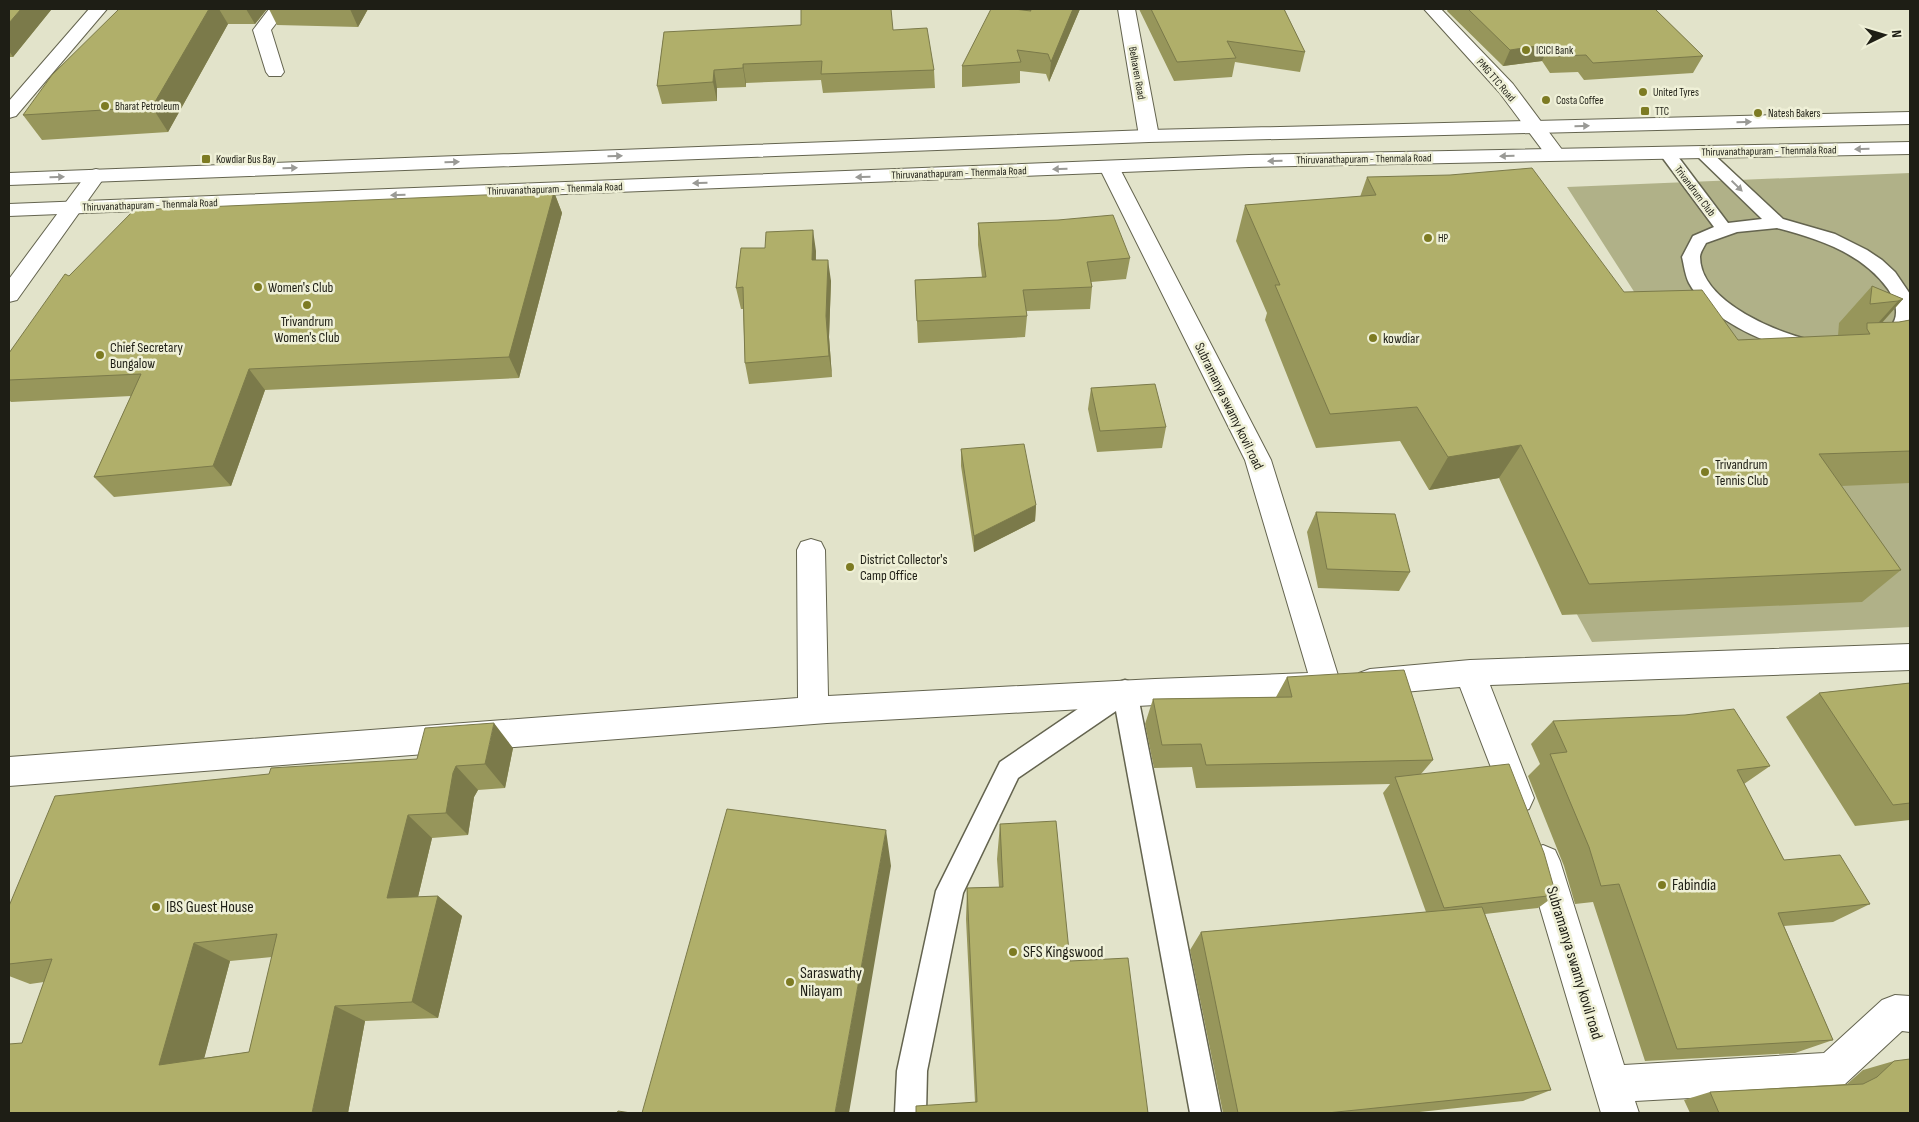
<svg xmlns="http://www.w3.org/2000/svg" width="1919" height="1122" font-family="'Sofia Sans Condensed',sans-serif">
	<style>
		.green { fill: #b0b188 }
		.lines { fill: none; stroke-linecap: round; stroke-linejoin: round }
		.service-casing { stroke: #64644f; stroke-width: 3 }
		.minor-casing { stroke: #64644f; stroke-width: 2 }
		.tertiary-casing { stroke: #64644f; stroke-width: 2 }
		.primary-casing { stroke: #64644f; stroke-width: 2 }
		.service { fill: #fff; fill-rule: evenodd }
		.minor { fill: #fff; fill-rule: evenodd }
		.tertiary { fill: #fff; fill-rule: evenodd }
		.primary { fill: #fff; fill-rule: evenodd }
		.wall { fill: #97965b; fill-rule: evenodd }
		.shaded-wall { fill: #7b7a4a }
		.building { fill: #b0af6a; stroke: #7b7a4a; fill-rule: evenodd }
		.oneway { fill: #9a9a96 }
		.poi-dot { fill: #7d7b23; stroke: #eff0d7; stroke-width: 2 }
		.labels { text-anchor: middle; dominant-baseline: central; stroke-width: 5; stroke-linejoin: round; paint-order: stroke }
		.far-poi-label { font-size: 11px; fill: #1e1e15; stroke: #eff0d7; text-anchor: start }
		.far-street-label { font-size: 11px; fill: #1e1e15; stroke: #eff0d7 }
		.poi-label { font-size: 14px; fill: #1e1e15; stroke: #eff0d7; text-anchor: start }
		.street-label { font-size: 14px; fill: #1e1e15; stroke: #eff0d7 }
		.near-poi-label { font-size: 16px; fill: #1e1e15; stroke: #eff0d7; text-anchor: start }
		.near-street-label { font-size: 16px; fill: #1e1e15; stroke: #eff0d7 }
	</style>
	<rect width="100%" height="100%" fill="#e2e3ca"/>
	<path class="green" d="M1910 173V627L1592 642 1416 318 1649 315 1567 187Z"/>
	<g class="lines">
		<defs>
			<path id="service" d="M1702 147 1708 149 1783 219 1835 234 1867 250 1882 260 1895 272 1910 294V331C1904 336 1898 345 1890 349 1835 374 1718 337 1689 283 1685 275 1684 265 1682 257L1693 236 1714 227 1659 153 1661 150H1673L1728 223 1762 219 1696 155 1694 152ZM1777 228C1819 239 1862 253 1888 289 1919 338 1853 347 1820 342 1783 336 1700 303 1700 257 1700 253 1704 247 1706 243L1737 232Z
				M1125 680 1134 683 1137 691 1221 1113H1190L1116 711 1018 778 963 893 927 1071 926 1113H895L897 1071 936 891 1000 762 1116 683Z"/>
			<path id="minor" d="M269 9H287L271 30 284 72 281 76H269L266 72 253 30Z
				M1109 161 1116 163 1119 167 1271 460 1341 685 1337 694 1319 699 1155 705 827 723 9 786V757L798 698 797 550 801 542 811 539 821 542 825 550 828 696 1155 679 1308 673 1245 460 1099 167 1102 163Z
				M1910 644V670L1490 685 1534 798 1529 809 1518 813 1507 809 1460 687 1370 695 1359 691 1355 682 1359 673 1370 669 1470 660Z
				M1543 845 1555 850 1560 861 1624 1065 1824 1053 1882 1000 1895 995 1910 996V1032L1902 1031 1845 1084 1832 1090 1635 1101 1639 1113H1601L1526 861 1531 850Z"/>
			<path id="tertiary" d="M89 9H107L16 116 9 118V101Z
				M1118 9H1135L1159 136 1156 140H1142L1139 136Z
				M1424 9H1441L1513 84 1566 155 1563 159H1549L1499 92Z
				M96 169 103 171 106 175 17 300 9 302V279L89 171Z"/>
			<path id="primary" d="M1910 112V124L1149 142 9 185V173L1149 130Z
				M1910 142V154L1249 167 9 216V204L1249 155Z"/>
		</defs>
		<use href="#service" class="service-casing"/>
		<use href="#minor" class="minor-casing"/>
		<use href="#tertiary" class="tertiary-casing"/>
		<use href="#primary" class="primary-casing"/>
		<use href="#service" class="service"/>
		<use href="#minor" class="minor"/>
		<use href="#tertiary" class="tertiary"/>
		<use href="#primary" class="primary"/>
	</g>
	<path class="wall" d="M9 9 51 10 13 57H9Z
		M119 9H267L255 24H228L168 132 42 140 23 115Z
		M269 9H368L358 27 277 25Z
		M1022 9H1080L1049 82 1046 74 1020 71V83L962 87V66L1022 10Z
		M1139 9H1284L1305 52 1300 72 1235 62 1232 77 1174 81Z
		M1448 9H1655L1703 56 1693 73 1584 80 1578 72 1550 73 1542 61 1503 66 1447 11Z
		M893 30 934 70 935 88 823 93 821 80 746 83V87L717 88V101L662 104 657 86 664 32Z
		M1367 177 1624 292 1738 340 1838 336 1839 323 1872 286 1903 299 1882 323 1899 322 1910 320V483L1841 486 1901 570 1862 602 1562 615 1499 478 1429 490 1400 441 1316 448 1265 320 1267 313 1236 241 1245 205 1360 197Z
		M554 192 562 213 519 378 265 390 231 486 114 497 94 477 131 396 11 402 9 400V353L69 276Z
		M978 223 1130 258 1126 279 1091 282 1092 287 1090 309 1026 311 1027 316 1025 337 918 343 915 280 982 277 978 245Z
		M816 251V260L831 281 829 337 832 377 749 384 745 363 743 309H741L736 288Z
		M1091 388 1166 427 1162 448 1097 452 1088 409Z
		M961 449 1036 505 1035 521 974 552 961 466Z
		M1316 512 1410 572 1399 591 1318 588 1307 532Z
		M1287 677 1433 760 1421 774 1556 895 1538 908 1485 914 1551 1090 1523 1101 1410 1113H1223L1190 950 1201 932 1426 912 1383 793 1390 784 1196 788 1192 767 1154 768 1145 724 1153 699 1276 697Z
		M1910 683V820L1855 826 1786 717 1819 693Z
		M1553 721 1770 766 1744 784 1784 860 1870 904 1833 922 1784 926 1833 1040 1795 1053 1645 1061 1593 902 1575 904 1564 866 1528 776 1540 764 1531 744Z
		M513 748 505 788 478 790 474 797 468 835 432 838 418 897 438 896 462 916 438 1018 365 1021 348 1113 22 1043 44 982 30 984 9 976V906L417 759ZM272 957 249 1052 204 1058 230 961Z
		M1000 824 1070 961 1148 1113 975 1102 966 919 967 888 999 887 997 859Z
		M1894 1061 1910 1113H1690L1684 1100 1710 1092 1847 1084 1863 1070Z"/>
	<path class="shaded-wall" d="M21 9H50L51 10 13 57 9 51V23Z
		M209 9H219L228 24 168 132 152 107Z
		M246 9H267L255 24Z
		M350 9H368L358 27Z
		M1073 9H1080L1049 82 1051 62Z
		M1550 44 1542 61 1503 66 1510 50Z
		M743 64 746 83V87L743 68Z
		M714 70 717 88V101L713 82Z
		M554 192 562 213 519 378 509 357Z
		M813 230 816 251 815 281 812 260Z
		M828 260 831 281 829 337 832 377 829 356 826 316Z
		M1903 299 1869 337 1870 334 1869 333 1898 301Z
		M249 369 265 390 231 486 213 466Z
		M1521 445 1499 478 1429 490 1448 457Z
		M1036 505 1035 521 974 552V536Z
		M494 723 513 748 505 788 485 764Z
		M456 766 478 790 474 797 468 835 446 813 453 773Z
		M408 815 432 838 413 918 387 898Z
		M886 830 891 866 849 1113H835Z
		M438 896 462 916 438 1018 412 1002Z
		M194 943 230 961 199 1078 159 1065Z
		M335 1006 365 1021 348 1113H312Z"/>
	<path class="building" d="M9 9H21L9 23Z
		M119 9H209L152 107 23 115 52 75Z
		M801 9H891L893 30 927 28 934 70 821 74 822 61 743 64V68L714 70 713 82 657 86 664 32 801 25Z
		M991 9H1014L1031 11 1030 9H1073L1051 62 1048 54 1017 50 1021 62 962 66Z
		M1151 9H1284L1305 52 1227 41 1236 58 1177 62Z
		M1468 9H1655L1703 56 1593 63 1586 55 1558 56 1550 44 1510 50Z
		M1532 168 1624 292 1702 290 1738 340 1870 334 1867 329V323L1899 322 1910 320V451L1819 454 1901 570 1589 584 1521 445 1448 457 1417 407 1330 414 1275 285H1280L1245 205 1376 195 1367 177 1450 175Z
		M554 192 509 357 249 369 213 466 94 477 141 374 9 380V353L65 274 69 276 134 210Z
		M1113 215 1130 258 1087 262 1092 287 1023 290 1027 316 917 321 915 280 986 277 978 223 1058 220Z
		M813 230 812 260H828L826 316 829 356 745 363 743 287 736 288 741 248H765L766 232Z
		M1872 286 1903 299 1898 301 1870 304Z
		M1155 384 1166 427 1100 431 1091 388Z
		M1024 444 1036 505 974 536 961 449Z
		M1316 512 1395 514 1410 572 1327 569Z
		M1404 670 1433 760 1206 765 1201 744 1162 745 1153 699 1292 697 1287 677Z
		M1910 683V803L1893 805 1819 693Z
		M1734 709 1770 766 1737 770 1784 860 1840 855 1870 904 1778 913 1833 1040 1677 1049 1619 884 1601 886 1589 847 1550 754 1567 752 1553 721 1685 715Z
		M494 723 485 764 456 766 453 773 446 813 408 815 387 898 438 896 412 1002 335 1006 312 1113H9V1044L22 1043 52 959 9 964V906L55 796 269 774 271 768 417 759 425 728ZM277 934 249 1052 159 1065 194 943Z
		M1509 764 1544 853 1556 895 1444 908 1395 777Z
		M727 809 886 830 835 1113H642Z
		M1056 821 1070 961 1128 958 1148 1113H916V1106L977 1102 967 888 1003 887 1000 824Z
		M1482 907 1551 1090 1327 1113H1238L1201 932Z
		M1910 1059V1113H1719L1710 1092 1863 1084 1877 1077 1894 1061Z
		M618 1111 631 1113H617Z"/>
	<defs><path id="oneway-solid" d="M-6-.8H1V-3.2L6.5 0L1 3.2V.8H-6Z" transform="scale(1.25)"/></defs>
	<g class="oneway">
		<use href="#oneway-solid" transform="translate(1744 122) rotate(-1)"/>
		<use href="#oneway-solid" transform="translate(1582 126) rotate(-1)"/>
		<use href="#oneway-solid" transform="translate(1862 149) rotate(179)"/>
		<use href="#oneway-solid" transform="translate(615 156) rotate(-2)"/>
		<use href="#oneway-solid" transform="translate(1507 156) rotate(179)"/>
		<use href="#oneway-solid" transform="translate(1275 161) rotate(179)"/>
		<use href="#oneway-solid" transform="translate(452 162) rotate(-2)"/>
		<use href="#oneway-solid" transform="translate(290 168) rotate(-2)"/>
		<use href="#oneway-solid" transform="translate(1060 169) rotate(178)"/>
		<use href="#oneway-solid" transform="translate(57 177) rotate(-2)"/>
		<use href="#oneway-solid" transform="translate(863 177) rotate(178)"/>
		<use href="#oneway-solid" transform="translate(700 183) rotate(178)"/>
		<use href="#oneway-solid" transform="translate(1737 186) rotate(44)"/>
		<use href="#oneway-solid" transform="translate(398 195) rotate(178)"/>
	</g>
	<g class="poi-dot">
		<circle cx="1526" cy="50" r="5"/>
		<circle cx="1643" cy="92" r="5"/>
		<circle cx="1546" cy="100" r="5"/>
		<circle cx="105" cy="106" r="5"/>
		<rect x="1640" y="106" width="10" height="10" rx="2.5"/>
		<circle cx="1758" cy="113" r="5"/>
		<rect x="201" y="154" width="10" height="10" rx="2.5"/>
		<circle cx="1428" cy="238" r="5"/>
		<circle cx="258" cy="287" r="5"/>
		<circle cx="307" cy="305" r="5"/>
		<circle cx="1373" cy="338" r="5"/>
		<circle cx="100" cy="355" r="5"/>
		<circle cx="1705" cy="472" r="5"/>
		<circle cx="850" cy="567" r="5"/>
		<circle cx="1662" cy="885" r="5"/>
		<circle cx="156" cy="907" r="5"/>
		<circle cx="1013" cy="952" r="5"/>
		<circle cx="790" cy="982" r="5"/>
	</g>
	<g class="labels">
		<g class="far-poi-label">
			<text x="1536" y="50">ICICI Bank</text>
			<text x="1653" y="92">United Tyres</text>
			<text x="1556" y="100">Costa Coffee</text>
			<text x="115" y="106">Bharat Petroleum</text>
			<text x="1655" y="111">TTC</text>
			<text x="1768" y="113">Natesh Bakers</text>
			<text x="216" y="159">Kowdiar Bus Bay</text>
			<text x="1438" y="238">HP</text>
		</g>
		<g class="far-street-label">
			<text transform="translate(1137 73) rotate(80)">Belhaven Road</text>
			<text transform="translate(1496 80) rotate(49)">PMG TTC Road</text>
			<text transform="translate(1769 151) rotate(-1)">Thiruvanathapuram - Thenmala Road</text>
			<text transform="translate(1364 159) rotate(-1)">Thiruvanathapuram - Thenmala Road</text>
			<text transform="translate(959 173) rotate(-2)">Thiruvanathapuram - Thenmala Road</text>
			<text transform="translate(555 189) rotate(-2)">Thiruvanathapuram - Thenmala Road</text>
			<text transform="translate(1695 191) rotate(53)">Trivandrum Club</text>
			<text transform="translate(150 205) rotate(-2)">Thiruvanathapuram - Thenmala Road</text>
		</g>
		<g class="poi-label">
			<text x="268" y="287">Women's Club</text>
			<text x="307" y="321" text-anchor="middle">Trivandrum<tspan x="307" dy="16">Women's Club</tspan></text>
			<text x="1383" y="338">kowdiar</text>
			<text x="110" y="347">Chief Secretary<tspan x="110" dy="16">Bungalow</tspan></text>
			<text x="1715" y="464">Trivandrum<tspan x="1715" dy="16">Tennis Club</tspan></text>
			<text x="860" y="559">District Collector's<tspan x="860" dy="16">Camp Office</tspan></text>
		</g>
		<g class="street-label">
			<text transform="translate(1229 406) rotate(64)">Subramanya swamy kovil road</text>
		</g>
		<g class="near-poi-label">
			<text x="1672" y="885">Fabindia</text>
			<text x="166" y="907">IBS Guest House</text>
			<text x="1023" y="952">SFS Kingswood</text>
			<text x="800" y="973">Saraswathy<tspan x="800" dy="18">Nilayam</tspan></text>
		</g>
		<g class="near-street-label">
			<text transform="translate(1574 963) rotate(73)">Subramanya swamy kovil road</text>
		</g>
	</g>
	<rect width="1919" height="1122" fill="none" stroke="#1e1e15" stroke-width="20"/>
	<g transform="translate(1884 35) rotate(85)" stroke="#eff0d7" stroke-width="4" paint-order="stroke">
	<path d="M0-4L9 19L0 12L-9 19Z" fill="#1e1e15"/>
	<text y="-8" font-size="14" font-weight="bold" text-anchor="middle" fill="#1e1e15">N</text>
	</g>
</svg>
